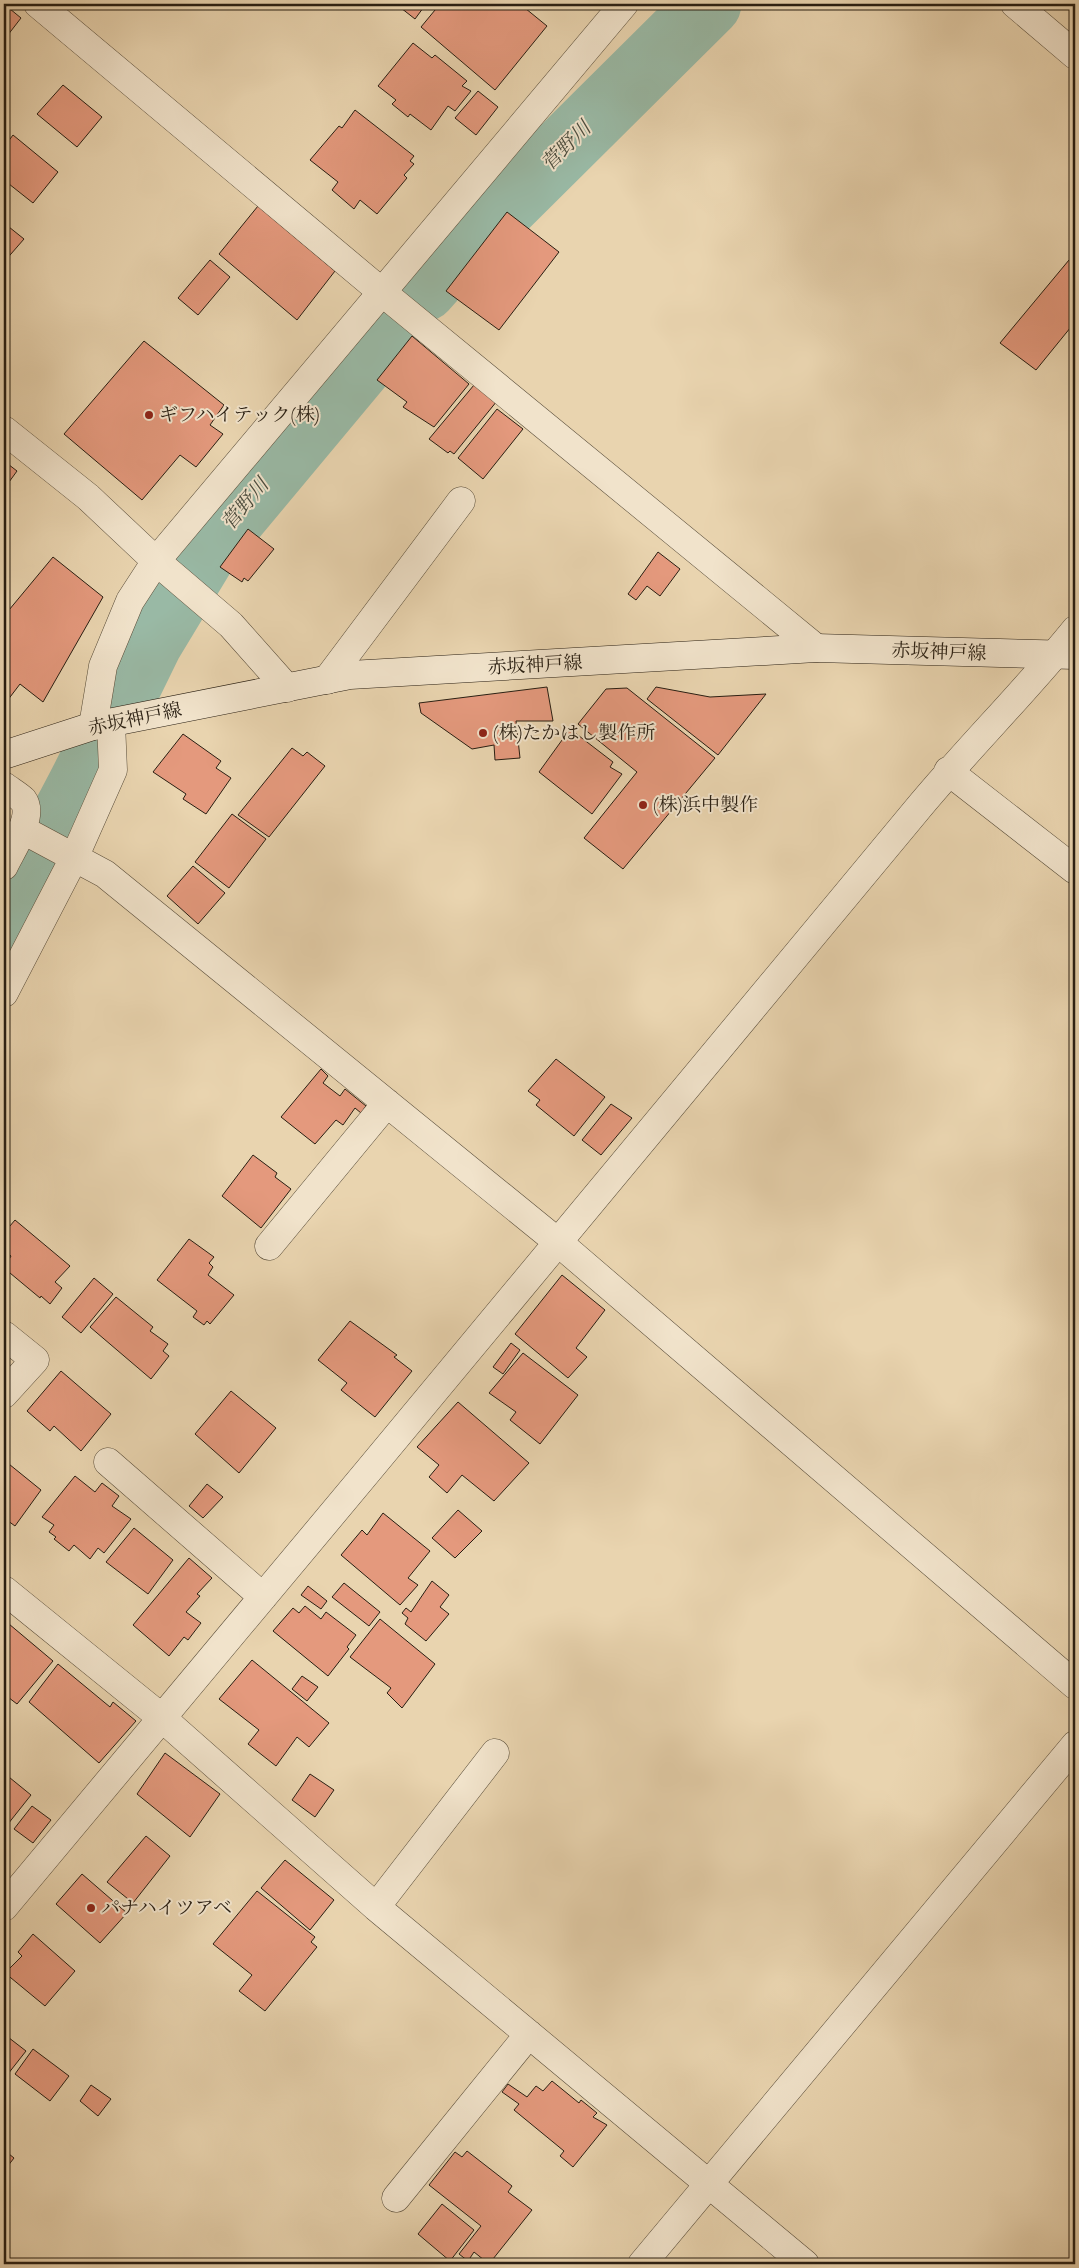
<svg xmlns="http://www.w3.org/2000/svg" width="1079" height="2268" font-family="'IM FELL Double Pica','Noto Serif JP',serif">
	<style>
		.lines { fill: none; stroke-linecap: round; stroke-linejoin: round }
		.river { stroke: #99b9a5; stroke-width: 65 }
		.building { fill: #e4997d; stroke: #281e12 }
		.minor-casing { stroke: #584c39; stroke-width: 29 }
		.tertiary-casing { stroke: #584c39; stroke-width: 29 }
		.secondary-casing { stroke: #281e12; stroke-width: 29 }
		.minor { stroke: #f1e3cb; stroke-width: 28 }
		.tertiary { stroke: #f1e3cb; stroke-width: 28 }
		.secondary { stroke: #f1e3cb; stroke-width: 28 }
		.poi-dot { fill: #8f2418; stroke: #f1e3cb; stroke-width: 2 }
		.labels { text-anchor: middle; dominant-baseline: central; stroke-width: 4; stroke-linejoin: round; paint-order: stroke }
		.poi-label { font-size: 19px; fill: #281e12; stroke: #f1e3cb; text-anchor: start }
		.street-label { font-size: 19px; fill: #281e12; stroke: #f1e3cb }
		.water-label { font-size: 20px; font-style: italic; fill: #4a4c3e; stroke: #f1e3cb }
	</style>
	<rect width="100%" height="100%" fill="#e9d4af"/>
	<filter id="stains"><feTurbulence type="fractalNoise" baseFrequency=".004" numOctaves="4"/><feColorMatrix values="0 0 0 0 .2 0 0 0 0 .09 0 0 0 0 .02 0 0 0 .5 -.17"/></filter>
	<radialGradient id="worn" r=".72"><stop offset=".6" stop-color="#630" stop-opacity="0"/><stop offset="1" stop-color="#630" stop-opacity=".3"/></radialGradient>
	<g class="lines">
		<path class="river" d="M424 289 441 270 709 4
			M127 690 150 643 205 552 386 335
			M4 930C31 871 66 816 94 757"/>
	</g>
	<path class="building" d="M4 4 21 18 4 40Z
		M405 4H426L415 19 401 8Z
		M440 4H520L547 26 495 90 421 27Z
		M413 43 432 58 435 55 467 81 462 86 471 91 455 111 448 106 431 130 410 114 408 117 392 104 396 100 378 86Z
		M63 85 102 117 77 147 37 114Z
		M478 91 498 107 476 135 455 118Z
		M355 110 414 156 410 161 414 164 404 175 407 178 377 214 360 200 354 209 332 190 338 182 310 160 339 126 342 128Z
		M13 135 58 172 33 203 4 180V147Z
		M258 206 335 271 297 320 219 254Z
		M507 212 559 252 499 330 446 291Z
		M4 223 24 239 4 262Z
		M210 260 230 277 198 315 178 298Z
		M1069 260 1075 264V322L1036 370 1000 343Z
		M412 336 469 384 434 427 403 407 407 402 377 380Z
		M144 341 224 405 210 425 223 434 196 467 180 455 142 500 64 434Z
		M474 385 497 401 454 454 450 451 448 453 429 439Z
		M497 409 523 429 483 479 458 458Z
		M4 461 17 471 4 489Z
		M248 529 274 549 248 581 244 578 242 582 220 567Z
		M658 552 680 569 660 596 647 586 636 600 628 594Z
		M53 557 103 597 43 702 20 684 4 705V616Z
		M547 687 553 721H516L520 758 495 760 494 745 472 749 421 713 419 703Z
		M656 687 710 697 766 694 718 755 647 699Z
		M627 688 715 758 623 869 584 838 637 772 578 724 606 689Z
		M570 729 613 762 610 767 622 774 592 814 539 772Z
		M183 734 221 761 216 768 231 778 206 814 183 799 186 794 153 772Z
		M292 748 303 756 307 752 325 766 269 837 238 815Z
		M232 814 266 839 229 888 195 862Z
		M193 866 225 893 198 924 167 896Z
		M556 1059 605 1097 574 1136 536 1105 540 1100 528 1091Z
		M321 1069 328 1076 323 1083 340 1096 345 1089 366 1106 361 1113 355 1108 343 1125 336 1120 315 1144 281 1117Z
		M611 1104 632 1118 601 1155 582 1140Z
		M253 1155 277 1173 275 1177 291 1189 261 1228 222 1196Z
		M15 1220 70 1266 55 1282 62 1288 50 1304 41 1296 40 1298 4 1268 11 1256 4 1250V1233Z
		M189 1239 214 1257 209 1263 213 1267 208 1275 234 1295 210 1324 207 1321 204 1325 193 1317 197 1311 157 1280Z
		M562 1275 605 1310 576 1348 587 1357 568 1378 515 1334Z
		M94 1278 113 1294 81 1333 62 1317Z
		M116 1297 153 1327 150 1331 168 1344 163 1351 169 1356 151 1379 90 1327Z
		M350 1321 397 1355 394 1357 412 1371 375 1417 341 1390 347 1383 318 1360Z
		M511 1343 520 1350 503 1374 493 1367Z
		M523 1353 578 1395 540 1444 510 1420 516 1412 489 1393Z
		M61 1371 111 1414 81 1451 54 1426 50 1431 27 1411Z
		M231 1391 276 1428 239 1473 195 1434Z
		M458 1402 529 1463 494 1501 462 1475 447 1493 429 1477 439 1465 417 1447Z
		M4 1460 41 1490 15 1526 4 1518Z
		M75 1476 95 1492 102 1483 119 1496 112 1506 131 1519 104 1553 98 1548 90 1559 74 1545 69 1551 54 1539 56 1537 49 1532 54 1525 42 1517Z
		M207 1484 223 1497 203 1518 189 1506Z
		M458 1510 482 1531 455 1558 432 1538Z
		M383 1513 430 1551 408 1578 418 1585 400 1605 341 1555 362 1530 367 1535Z
		M134 1528 173 1560 148 1594 106 1562Z
		M189 1558 212 1578 197 1594 200 1596 186 1612 201 1623 188 1640 184 1637 169 1656 133 1625Z
		M432 1581 449 1595 440 1607 449 1614 426 1641 405 1624 408 1618 402 1613 406 1608 411 1612Z
		M344 1583 380 1612 369 1626 332 1597Z
		M308 1586 327 1601 321 1609 301 1595Z
		M305 1606 321 1619 326 1612 356 1635 347 1647 349 1649 328 1676 273 1631 293 1608 299 1613Z
		M380 1619 435 1664 402 1708 387 1693 391 1688 350 1657Z
		M9 1624 53 1661 17 1704 4 1694V1631Z
		M252 1660 329 1723 309 1747 297 1737 276 1766 248 1744 259 1730 219 1699Z
		M58 1664 110 1707 113 1702 136 1721 99 1763 29 1702Z
		M302 1676 318 1687 307 1701 292 1689Z
		M165 1753 220 1794 190 1837 137 1794Z
		M4 1773 31 1795 4 1829Z
		M310 1774 334 1790 315 1817 292 1800Z
		M32 1806 51 1820 33 1843 14 1829Z
		M146 1836 170 1856 133 1903 107 1882Z
		M285 1860 334 1900 310 1930 261 1888Z
		M82 1874 127 1913 100 1943 56 1904Z
		M257 1891 315 1937 311 1942 317 1947 265 2011 239 1991 252 1975 213 1944Z
		M33 1934 75 1971 45 2006 5 1973 22 1956 18 1952Z
		M4 2034 26 2051 4 2079Z
		M33 2049 69 2076 50 2101 15 2074Z
		M552 2081 579 2103 581 2100 597 2113 593 2117 607 2125 573 2167 560 2156 564 2151 514 2110 519 2104 502 2092 508 2084 527 2097 536 2086 543 2091Z
		M91 2085 111 2099 98 2116 80 2101Z
		M4 2150 14 2158 4 2171Z
		M467 2151 512 2186 508 2192 532 2210 489 2264 474 2252 468 2261 459 2254 481 2226 429 2185 455 2152 462 2157Z
		M442 2204 474 2230 450 2261 418 2234Z"/>
	<g class="lines">
		<defs>
			<path id="minor" d="M38 4 383 293 816 648
				M1015 4 1075 55
				M4 430 88 497 156 561 231 625 287 688
				M327 680 461 501
				M948 771 1075 870
				M4 786C9 790 18 795 23 800 35 816 11 851 4 866
				M23 830 105 874 559 1243 1075 1685
				M4 993 74 858 113 770 111 723
				M269 1246 387 1103
				M4 1335 35 1360 4 1394
				M108 1462 263 1597
				M4 1590 162 1718 376 1907 805 2264
				M4 1907C309 1543 612 1178 915 812 966 750 1024 693 1075 630
				M376 1907 495 1753
				M396 2198 529 2034
				M642 2264 1075 1745"/>
			<path id="tertiary" d="M93 726 103 666 130 601 156 561 624 4"/>
			<path id="secondary" d="M4 755 93 726 350 675 816 648 1075 655"/>
		</defs>
		<use href="#minor" class="minor-casing"/>
		<use href="#tertiary" class="tertiary-casing"/>
		<use href="#secondary" class="secondary-casing"/>
		<use href="#minor" class="minor"/>
		<use href="#tertiary" class="tertiary"/>
		<use href="#secondary" class="secondary"/>
	</g>
	<g class="poi-dot">
		<circle cx="149" cy="415" r="5"/>
		<circle cx="483" cy="733" r="5"/>
		<circle cx="643" cy="805" r="5"/>
		<circle cx="91" cy="1908" r="5"/>
	</g>
	<g class="labels">
		<g class="poi-label">
			<text x="159" y="415">ギフハイテック(株)</text>
			<text x="493" y="733">(株)たかはし製作所</text>
			<text x="653" y="805">(株)浜中製作</text>
			<text x="101" y="1908">パナハイツアベ</text>
		</g>
		<g class="street-label">
			<text transform="translate(939 652) rotate(2)">赤坂神戸線</text>
			<text transform="translate(535 665) rotate(-3)">赤坂神戸線</text>
			<text transform="translate(135 719) rotate(-12)">赤坂神戸線</text>
		</g>
		<g class="water-label">
			<text transform="translate(566 146) rotate(-45)">菅野川</text>
			<text transform="translate(245 504) rotate(-50)">菅野川</text>
		</g>
	</g>
	<rect width="1079" height="2268" fill="none" stroke="#e9d4af" stroke-width="20"/>
	<rect x="5" y="5" width="1069" height="2258" fill="none" stroke="#281e12" stroke-width="2.5"/>
	<rect x="10" y="10" width="1059" height="2248" fill="none" stroke="#281e12"/>
	<rect width="100%" height="100%" filter="url(#stains)"/>
	<rect width="100%" height="100%" fill="url(#worn)"/>
</svg>
